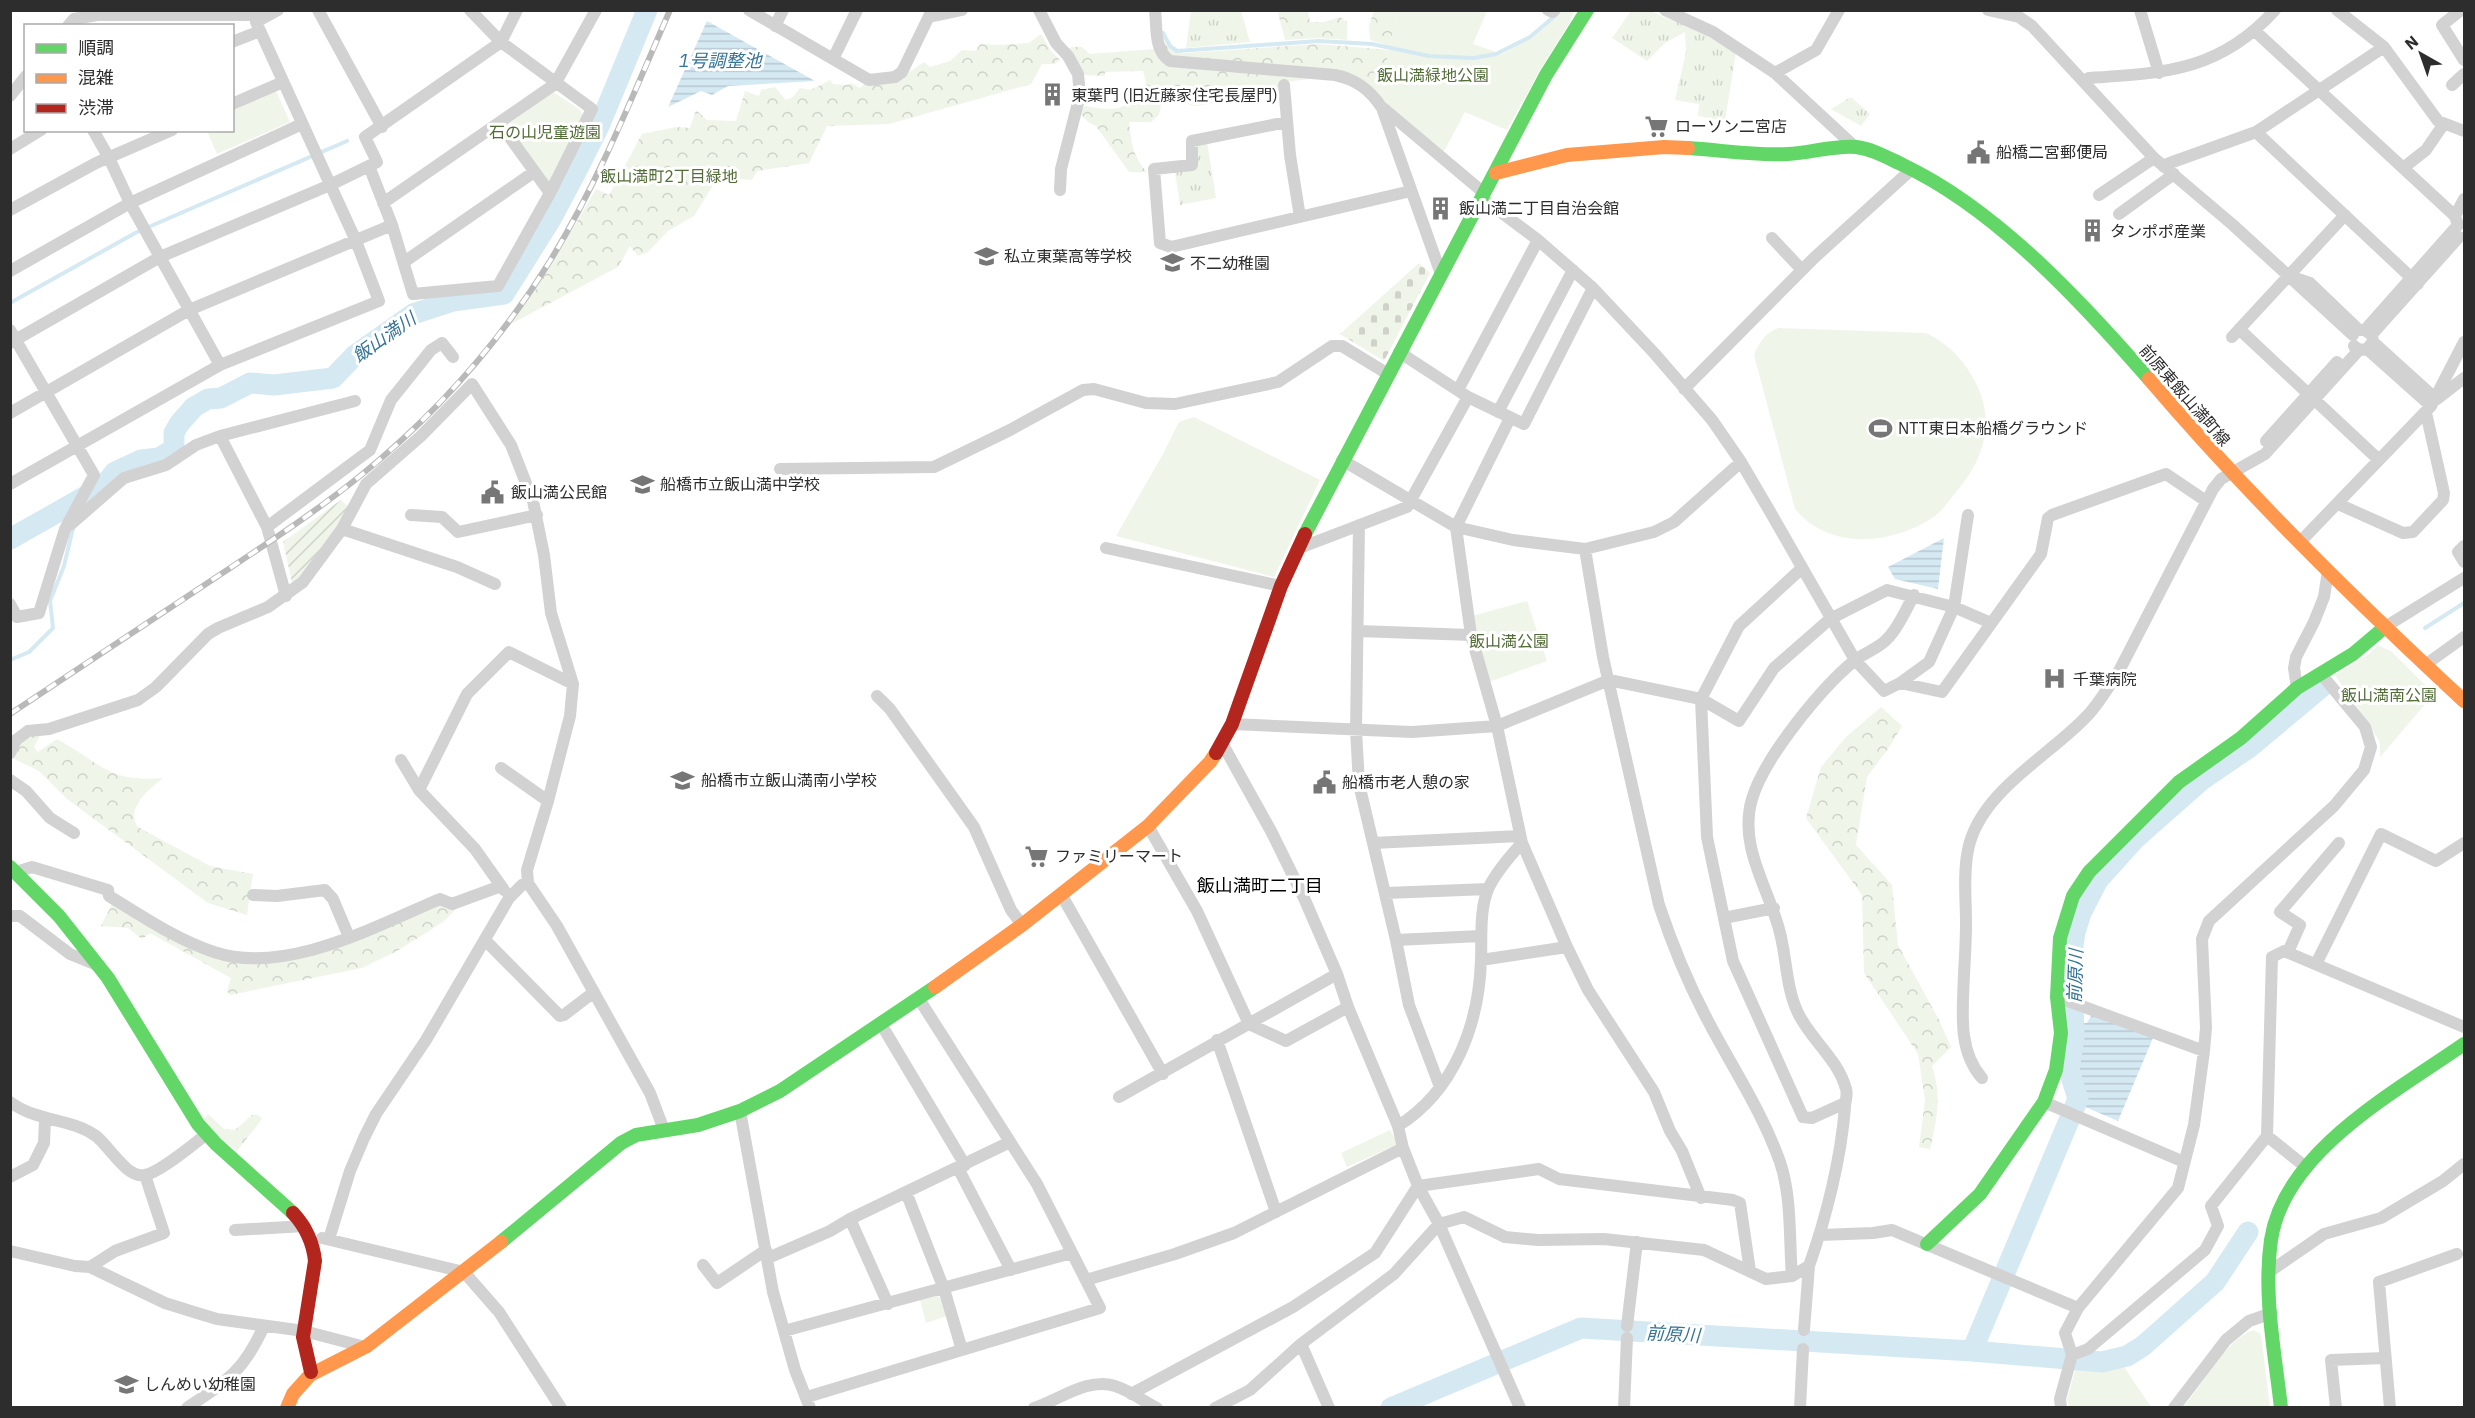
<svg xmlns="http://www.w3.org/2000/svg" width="2475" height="1418" font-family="'IBM Plex Sans','Noto Sans JP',sans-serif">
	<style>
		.grass { fill: url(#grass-tufts) }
		.forest { fill: url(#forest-crowns) }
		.cemetery { fill: url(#cemetery-stones) }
		.park { fill: #f0f5ea }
		.garden { fill: url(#garden-furrows) }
		.water { fill: url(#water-rules) }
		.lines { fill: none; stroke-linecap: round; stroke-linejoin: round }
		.stream { stroke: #d5e9f3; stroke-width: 4 }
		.river { stroke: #d5e9f3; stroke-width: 21 }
		.street { stroke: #d2d2d2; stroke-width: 12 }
		.fast { stroke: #63d668; stroke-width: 14 }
		.slow { stroke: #ff974d; stroke-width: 14 }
		.jam { stroke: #b3261e; stroke-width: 14 }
		.rail-casing { stroke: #b9b9b9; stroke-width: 6 }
		.rail { stroke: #fff; stroke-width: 4; stroke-dasharray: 11; stroke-linecap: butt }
		.labels { text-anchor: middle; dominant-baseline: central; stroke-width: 6; stroke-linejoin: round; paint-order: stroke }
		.park-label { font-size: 16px; fill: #526c37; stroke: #fff }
		.poi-label { font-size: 16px; fill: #2d2d2d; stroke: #fff; text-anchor: start }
		.street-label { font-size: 16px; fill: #2d2d2d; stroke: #fff }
		.water-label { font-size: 18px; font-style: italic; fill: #357495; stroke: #fff }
		.neighbourhood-label { font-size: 18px; fill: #000; stroke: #fff }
	</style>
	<defs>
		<pattern id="grass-tufts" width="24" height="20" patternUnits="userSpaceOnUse" patternTransform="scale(1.5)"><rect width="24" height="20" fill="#f0f5ea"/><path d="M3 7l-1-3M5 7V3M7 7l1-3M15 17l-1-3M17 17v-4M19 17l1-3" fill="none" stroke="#ced2c9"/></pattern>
		<pattern id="forest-crowns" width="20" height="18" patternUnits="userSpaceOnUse" patternTransform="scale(1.5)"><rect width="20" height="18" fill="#f0f5ea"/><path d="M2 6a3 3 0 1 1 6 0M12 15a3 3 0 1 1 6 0" fill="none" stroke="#ced2c9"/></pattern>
		<pattern id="cemetery-stones" width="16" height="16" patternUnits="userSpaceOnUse" patternTransform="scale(1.5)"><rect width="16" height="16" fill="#f0f5ea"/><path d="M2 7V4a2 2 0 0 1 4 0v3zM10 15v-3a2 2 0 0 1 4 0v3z" fill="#ced2c9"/></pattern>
		<pattern id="garden-furrows" width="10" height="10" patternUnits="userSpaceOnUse" patternTransform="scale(1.5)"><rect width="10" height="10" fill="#f0f5ea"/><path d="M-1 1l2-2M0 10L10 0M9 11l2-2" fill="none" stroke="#ced2c9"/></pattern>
		<pattern id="water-rules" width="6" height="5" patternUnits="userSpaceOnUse" patternTransform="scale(1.5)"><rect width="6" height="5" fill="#d5e9f3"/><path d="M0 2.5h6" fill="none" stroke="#b7c8d1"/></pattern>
	</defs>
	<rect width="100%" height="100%" fill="#fff"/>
	<path class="grass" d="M1191 11H1241L1250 42 1186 48Z
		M1631 11H1651L1666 18 1691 25 1736 52 1725 121 1698 116 1699 104 1675 100 1686 52 1685 32 1665 43 1647 61 1612 38Z
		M1851 97 1870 114 1861 126 1831 109Z
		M1207 141 1216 198 1180 205 1175 172 1195 169 1196 143Z"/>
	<path class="forest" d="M1281 11H1308L1310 22H1324L1340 17 1347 22V40L1319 38 1285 40 1278 13Z
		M1374 11H1397L1390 46 1370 40 1369 25Z
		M1041 34 1051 51 1060 60 1055 64H1042L1031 84 889 124 827 126 809 163 757 171 752 180 718 177 694 216 668 231 648 252 638 256 630 246 618 267 511 324 552 264 596 189 609 195 642 134 676 127 690 128 696 110 707 120 736 121 745 91 759 96 761 90 775 87 786 100 793 97 800 88 811 90 830 80 833 84 846 85 851 83 860 88 868 80 906 74 924 62 930 67 950 61 962 50 976 51 980 44 998 45 1029 43Z
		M1163 40 1170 48 1184 53 1319 44 1389 50 1379 97 1365 82 1176 58 1166 52Z
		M1074 47H1082L1090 54 1154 49 1160 61 1170 65 1309 79 1278 83V94H1267L1197 106C1186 106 1185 100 1183 91L1165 87 1159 115 1151 122H1129C1132 145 1132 155 1147 172H1129L1096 126 1088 122 1081 114 1084 106C1119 111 1123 113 1146 83L1143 71 1105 72V76L1085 75 1068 48Z
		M1881 707 1902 726 1890 746 1867 777 1856 845 1892 885 1898 945 1939 1020 1951 1047 1932 1066C1942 1096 1937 1119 1930 1149L1919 1147 1925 1100 1918 1054 1864 973 1862 895 1806 818 1821 767 1846 737Z
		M42 732 34 747 38 752 57 739C101 763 108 783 163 778 149 790 125 807 138 827L210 866 253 874 247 915 208 903 67 799 39 771 12 758 16 748 28 734Z
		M113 902 142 920 255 963 440 904 452 905 455 910 444 921 429 931 397 951 362 968 230 995 227 991 231 978 150 933 142 939 128 928 101 926Z
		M208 1114 224 1129 235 1130 252 1115H258L262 1119 237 1151 217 1135 204 1119Z"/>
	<path class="cemetery" d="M1419 263 1430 273 1384 361 1340 334Z"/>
	<path class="park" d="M1397 11H1487L1473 44 1502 54 1531 37 1563 11H1574L1570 22 1539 72 1507 130 1465 112 1443 153 1382 104 1379 97Z
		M276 91 290 122 217 154 207 131 232 130 233 110Z
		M553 92 579 109 584 116 552 182H546L507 128 510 123Z
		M1778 328 1926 333C1949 344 1964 360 1976 383 1997 426 1982 462 1953 496 1948 502 1942 511 1935 516 1893 545 1830 551 1795 509L1754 355C1759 343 1765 333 1778 328Z
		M1194 417 1320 480 1274 577 1116 536 1163 454 1179 422Z
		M1527 601 1547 661 1489 682 1472 616Z
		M2378 645 2392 652 2434 694 2380 757V742L2335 675 2369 654Z
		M1390 1130 1398 1144 1347 1167 1341 1153Z
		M934 1294 942 1299 947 1316 926 1323 920 1300Z
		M2254 1330 2261 1334 2270 1407H2183C2203 1385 2225 1339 2254 1330Z
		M2120 1361 2151 1407H2069L2067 1400 2077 1363 2102 1365Z"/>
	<path class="garden" d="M341 500 349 507 338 528 293 587 283 542Z"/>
	<path class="water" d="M707 21 815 81 728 86 712 95 701 91 668 107Z
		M1944 538 1938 589 1895 579 1888 567Z
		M2092 1014 2153 1038 2118 1121 2083 1106 2085 1091 2075 1064 2077 1023H2087Z"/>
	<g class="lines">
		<path class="stream" d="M1163 33 1170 46 1177 51 1319 41 1372 44 1429 56 1474 58 1496 54 1530 37 1556 15
			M10 303 137 232 347 141
			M2425 628 2464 603
			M10 660 29 652 53 628 50 601 64 566 73 528"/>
		<path class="river" d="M10 539 86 496 106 483 115 472 141 460 159 458 174 449V433L179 424 194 407 208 399 221 398 250 383 274 385 333 378 355 355 413 314 453 301 504 294 551 219 576 172 600 124 647 10
			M1972 1351 2102 1362 2127 1356 2143 1346 2215 1282 2248 1232
			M1391 1408 1581 1328 1972 1351 2078 1099 2069 1070 2074 1037 2072 953 2075 932 2081 913 2098 880 2135 839 2203 779 2250 747 2323 686"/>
		<path class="street" d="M318 10 382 127
			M749 10 869 80 895 77 902 72 932 10
			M1039 10 1056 43 1068 56 1078 74 1080 95 1061 169 1060 190
			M1155 10C1157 28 1154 51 1170 61L1335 75C1356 79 1370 90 1382 108L1441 274
			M1548 10 1552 12 1555 10
			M1665 10 1713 32 1775 73 1855 147
			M1988 10 2019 17 2032 26 2154 158 2233 225 2353 335
			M2140 10 2159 73
			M2337 10 2384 47 2438 121 2464 131
			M2461 10 2442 25 2464 60
			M929 17 962 10
			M68 26 74 19 97 15H268
			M775 26 783 10
			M2255 31 2455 216
			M232 42 260 31
			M833 59 857 10
			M1775 73 1816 50 1839 10
			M2084 81 2089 78C2165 73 2220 71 2275 10
			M1284 85 1290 155 1300 217
			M2452 85 2464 74
			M10 96 26 76
			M232 104 283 82
			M1383 108 1484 193
			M1287 122 1192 141V165L1154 169 1160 243 1171 247 1411 191
			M500 124 550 193
			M93 130 109 158 130 203 220 365
			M2256 132 2418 284
			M10 149 41 130
			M369 166 392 225 413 294 498 286 550 193 592 109 501 42 470 10
			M2164 167 2167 164 2256 132 2384 47
			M2403 168 2426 150 2443 125
			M2099 195 2154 158
			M1482 198 1538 240 1593 288 1655 354 1712 420 1741 462 1772 515 1855 660 1884 691 1900 683 1929 662 1954 607 1968 515
			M383 203 555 84 596 10
			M10 210 96 163 172 130
			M2119 214 2174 174
			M2457 222 2455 216 2464 199
			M1772 238 1802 270
			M404 262 534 172
			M10 271 130 203 302 124
			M2292 277 2310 283 2359 330H2365L2372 335 2373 342 2367 349 2359 350 2354 346
			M2239 329 2379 460
			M10 330 94 475 65 529 39 613 17 617 10 604
			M2365 330 2458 225
			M2374 332 2459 237
			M2232 337 2345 215
			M2373 342 2436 399
			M10 343 160 257 330 185 377 162 365 137 501 42 517 10
			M2367 349 2431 406
			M1399 352 1468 397 1524 424 1593 288
			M1684 389 1814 258 1912 169
			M1458 390 1538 240
			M2437 399 2464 378
			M1498 412 1573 270
			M10 413 189 310 392 225
			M1510 418 1456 527 1471 635 1497 726 1522 843 1567 947 1588 990 1654 1092 1670 1131 1682 1151 1701 1198
			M220 436 267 527 286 596
			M2266 441 2337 362
			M1342 460 1456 527 1513 540 1585 549 1654 532 1674 522 1741 462
			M780 469 934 467 1010 430 1083 390 1094 389 1146 403 1175 404 1278 382 1332 346H1342L1388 374
			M10 484 220 365 379 301 356 241 256 22 278 10
			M2338 504 2403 533 2413 532 2443 500 2444 493 2427 417 2424 414
			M411 515 442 517 458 532 537 515
			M70 525 124 478 166 465 196 445 220 436 355 401
			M1359 525 1356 730 1359 784 1396 940 1409 1005 1440 1087
			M267 527 370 450 391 400 431 350 442 343 453 357
			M342 529 457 567 495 584
			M2299 543 2431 406 2464 342
			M2464 546 2458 552 2464 562
			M1106 548 1281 586
			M1297 549 1407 507 1468 397
			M1585 549 1603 657 1659 905C1672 944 1688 983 1707 1019 1732 1067 1762 1111 1780 1162 1792 1197 1789 1240 1792 1276
			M1801 569 1739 626 1701 699 1707 837 1733 961 1803 1117 1812 1118 1845 1103
			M2385 627 2464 578
			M1358 631 1471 635
			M2425 665 2464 637
			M1900 683 1942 692 2041 554 2048 518 2052 515 2166 474 2206 501
			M2297 688 2294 668 2296 657 2314 622 2324 597 2328 571
			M877 696 890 709 974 827 1011 910 1022 925
			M1232 724 1412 732 1497 726 1609 680 1701 699 1739 721 1774 668 1830 619 1887 590 1954 607 1991 623
			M1222 743 1271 831 1304 898 1337 974 1348 1007 1398 1126 1403 1148 1418 1186 1439 1224 1520 1408
			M10 753 16 740 28 731 49 729 138 700 156 687 208 634 218 628 268 607 303 582 342 529 366 484 421 436 472 384 511 445 533 501 544 555 551 613 573 684 570 716 548 801 527 870 528 883 557 926 650 1093 664 1130
			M401 760 419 790 475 849 504 890
			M501 768 548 801
			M10 780 26 791 50 818 74 833
			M419 790 467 694 509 652 573 684
			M1148 826 1197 911 1249 1024 1286 1041 1348 1007
			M1373 843 1520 836
			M16 872 32 867 108 890 109 896C142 916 177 940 214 952 285 976 376 926 440 899L452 904 501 886
			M1386 893 1488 889
			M1061 894 1163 1074
			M253 895 277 896 325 890 333 899 349 937
			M10 916H20L70 954 97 965
			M1724 918 1774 908
			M485 940 560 1016 564 1015 594 992
			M1396 940 1481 936
			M2288 952 2300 925 2280 912 2339 843
			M1481 960 1567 947
			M2316 964 2381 834 2436 861 2464 843
			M2057 997 2204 1051
			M881 1024 965 1165
			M1217 1040 1276 1212
			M1982 1078C1957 1050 1963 1009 1964 974 1965 957 1966 940 1966 923 1966 899 1963 874 1968 850 1979 793 2046 758 2084 719 2098 706 2108 687 2119 671L2213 489 2221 479 2265 454 2359 350
			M1119 1097 1337 974
			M10 1102C39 1123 69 1117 96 1136 109 1146 127 1179 145 1175 161 1172 193 1144 207 1134
			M2044 1102 2184 1162
			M740 1111 773 1292 795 1370 810 1408
			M1398 1126C1454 1091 1479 1025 1481 960 1482 937 1479 909 1489 887 1497 871 1510 856 1522 843
			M2267 1136 2307 1168
			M958 1168 1011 1270
			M10 1177 33 1165 44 1143 45 1120
			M906 1192 944 1289 962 1350
			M850 1219 888 1304
			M235 1230 305 1226
			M1820 1235 1873 1233 1892 1230 2078 1308 2065 1333 2072 1355 2060 1399 2061 1408
			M322 1238 464 1272 499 1312 561 1408
			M329 1239 350 1171 364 1138 376 1114 426 1040 509 898 522 885 528 883
			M10 1251 75 1266 90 1267 165 1303 197 1313 217 1319 304 1331 365 1347
			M768 1258 830 1231 850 1219 1010 1142
			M703 1265 717 1283 766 1250
			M90 1267 115 1251 164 1233 145 1175
			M2269 1272 2324 1234 2381 1218 2443 1181 2464 1164
			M1086 1280 1175 1254 1234 1233 1403 1148
			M2078 1308 2178 1188 2194 1125 2204 1051 2206 1028 2202 939 2209 921 2334 806 2364 770 2371 747 2365 727 2321 674
			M1627 1326 1637 1242
			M1804 1330 1809 1266
			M784 1331 1072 1253
			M1301 1344 1329 1408
			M2072 1355 2088 1349 2205 1250 2218 1226 2211 1206 2267 1136 2272 957 2284 951 2464 1027
			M1131 1394 1293 1307 1375 1253 1418 1186 1539 1169 1559 1179 1733 1200 1740 1203 1750 1271
			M807 1397 1100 1308 1037 1184 919 999
			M187 1408C228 1380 243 1372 264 1326
			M1034 1408C1059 1400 1088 1377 1115 1386 1129 1390 1143 1401 1157 1408
			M1215 1408 1250 1390 1301 1344 1394 1274 1439 1224 1464 1217 1505 1237 1538 1240 1604 1239 1704 1250 1766 1279 1792 1276 1809 1266C1826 1218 1841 1159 1845 1107 1845 1101 1848 1095 1846 1089 1838 1059 1811 1040 1798 1013 1786 988 1787 960 1780 933 1769 888 1738 847 1752 799 1764 758 1821 688 1854 661 1864 653 1880 648 1888 638 1899 627 1906 609 1914 595
			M1624 1408 1627 1338
			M1800 1408 1803 1349
			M2174 1408 2226 1340 2249 1321 2272 1313
			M2336 1408 2331 1360 2385 1358
			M2390 1408 2379 1282 2457 1254"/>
		<path class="fast" d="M1688 148C1721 150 1755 156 1788 154 1810 153 1835 145 1856 147 1873 149 1888 158 1903 165 1996 209 2082 302 2149 379
			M1305 534 1546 75 1587 10
			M10 867 59 916 108 978 198 1124 216 1144 293 1213
			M501 1242 621 1143 636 1135 698 1125 740 1111 780 1091 935 987
			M1927 1244 1980 1194 2044 1102 2056 1070 2061 1033 2057 997 2060 938 2073 896 2089 872 2179 782 2241 738 2297 688 2353 654 2385 627
			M2281 1408C2275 1353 2263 1296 2271 1240 2284 1151 2397 1091 2464 1044"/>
		<path class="slow" d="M1496 173 1567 155 1664 147 1688 148
			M2149 379C2247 494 2354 599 2464 701
			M935 987 1022 925 1148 826 1210 762 1216 753
			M287 1408 293 1394 310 1375 367 1346 501 1242"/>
		<path class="jam" d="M1216 753 1232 724 1281 586 1305 534
			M293 1213C306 1227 313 1242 315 1261L303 1337 311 1372"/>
		<defs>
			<path id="rail" d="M10 714C73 672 135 631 197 590 252 553 308 518 360 476 434 416 500 342 550 261 598 183 633 95 670 10"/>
		</defs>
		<use href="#rail" class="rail-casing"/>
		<use href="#rail" class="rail"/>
	</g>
	<defs>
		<symbol id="building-bare" viewBox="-9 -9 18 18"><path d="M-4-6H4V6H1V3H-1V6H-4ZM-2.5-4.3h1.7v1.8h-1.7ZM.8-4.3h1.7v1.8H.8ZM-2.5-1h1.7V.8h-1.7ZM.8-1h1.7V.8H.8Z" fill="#767676" stroke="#fff" stroke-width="2.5" paint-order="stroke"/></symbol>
		<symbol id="supermarket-bare" viewBox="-9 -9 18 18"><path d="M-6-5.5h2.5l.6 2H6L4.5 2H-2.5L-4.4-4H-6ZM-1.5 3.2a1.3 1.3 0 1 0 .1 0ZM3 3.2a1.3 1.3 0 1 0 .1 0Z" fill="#767676" stroke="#fff" stroke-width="2.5" paint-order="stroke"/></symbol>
		<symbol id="civic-bare" viewBox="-9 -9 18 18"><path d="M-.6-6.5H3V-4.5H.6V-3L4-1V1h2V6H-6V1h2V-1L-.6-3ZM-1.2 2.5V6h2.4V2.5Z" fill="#767676" stroke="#fff" stroke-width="2.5" paint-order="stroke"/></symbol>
		<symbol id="school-bare" viewBox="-9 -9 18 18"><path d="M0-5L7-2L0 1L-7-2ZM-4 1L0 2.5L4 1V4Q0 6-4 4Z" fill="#767676" stroke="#fff" stroke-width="2.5" paint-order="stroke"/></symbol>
		<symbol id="stadium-bare" viewBox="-9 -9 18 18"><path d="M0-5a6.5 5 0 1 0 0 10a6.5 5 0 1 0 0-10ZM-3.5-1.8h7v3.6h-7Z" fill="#767676" stroke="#fff" stroke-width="2.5" paint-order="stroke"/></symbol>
		<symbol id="hospital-bare" viewBox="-9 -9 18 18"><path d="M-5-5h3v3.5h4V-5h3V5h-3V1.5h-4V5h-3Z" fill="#767676" stroke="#fff" stroke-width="2.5" paint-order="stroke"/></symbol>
	</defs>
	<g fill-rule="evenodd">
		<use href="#building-bare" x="1036" y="78" width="33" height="33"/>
		<use href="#supermarket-bare" x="1640" y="110" width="33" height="33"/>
		<use href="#civic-bare" x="1962" y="136" width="33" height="33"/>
		<use href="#building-bare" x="1424" y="192" width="33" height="33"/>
		<use href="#building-bare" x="2076" y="214" width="33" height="33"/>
		<use href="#school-bare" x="970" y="240" width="33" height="33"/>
		<use href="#school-bare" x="1156" y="246" width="33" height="33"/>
		<use href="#stadium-bare" x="1864" y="412" width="33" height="33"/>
		<use href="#school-bare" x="626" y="468" width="33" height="33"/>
		<use href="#civic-bare" x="476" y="476" width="33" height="33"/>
		<use href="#hospital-bare" x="2038" y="662" width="33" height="33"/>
		<use href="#school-bare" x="666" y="764" width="33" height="33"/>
		<use href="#civic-bare" x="1308" y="766" width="33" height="33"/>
		<use href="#supermarket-bare" x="1020" y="840" width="33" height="33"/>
		<use href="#school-bare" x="110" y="1368" width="33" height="33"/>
	</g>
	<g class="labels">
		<g class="park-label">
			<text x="1433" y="75">飯山満緑地公園</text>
			<text x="545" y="132">石の山児童遊園</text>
			<text x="669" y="176">飯山満町2丁目緑地</text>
			<text x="1509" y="641">飯山満公園</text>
			<text x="2389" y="695">飯山満南公園</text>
		</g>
		<g class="poi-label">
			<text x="1071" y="95">東葉門 (旧近藤家住宅長屋門)</text>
			<text x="1675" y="126">ローソン二宮店</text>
			<text x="1996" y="152">船橋二宮郵便局</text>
			<text x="1459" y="208">飯山満二丁目自治会館</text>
			<text x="2110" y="231">タンポポ産業</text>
			<text x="1004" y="256">私立東葉高等学校</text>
			<text x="1190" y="263">不二幼稚園</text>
			<text x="1898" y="428">NTT東日本船橋グラウンド</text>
			<text x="660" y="484">船橋市立飯山満中学校</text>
			<text x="511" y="492">飯山満公民館</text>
			<text x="2073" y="679">千葉病院</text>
			<text x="701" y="780">船橋市立飯山満南小学校</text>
			<text x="1342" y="782">船橋市老人憩の家</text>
			<text x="1055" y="856">ファミリーマート</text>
			<text x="144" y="1384">しんめい幼稚園</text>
		</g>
		<g class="street-label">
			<text transform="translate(2185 395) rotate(49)">前原東飯山満町線</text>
		</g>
		<g class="water-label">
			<text x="720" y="60">1号調整池</text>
			<text transform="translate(384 337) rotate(-35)">飯山満川</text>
			<text transform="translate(2075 976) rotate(-88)">前原川</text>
			<text transform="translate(1673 1334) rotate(3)">前原川</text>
		</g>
		<g class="neighbourhood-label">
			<text x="1260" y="885">飯山満町二丁目</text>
		</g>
	</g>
	<rect width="2475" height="1418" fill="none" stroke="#2d2d2d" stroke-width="24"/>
	<rect x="24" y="24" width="210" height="108" fill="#ffffff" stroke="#ababab" stroke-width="1.5"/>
	<rect x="36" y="44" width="30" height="9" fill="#63d668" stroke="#ababab" stroke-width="1.5"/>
	<text x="78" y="54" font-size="18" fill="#2d2d2d">順調</text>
	<rect x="36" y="74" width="30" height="9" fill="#ff974d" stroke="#ababab" stroke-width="1.5"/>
	<text x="78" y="84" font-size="18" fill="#2d2d2d">混雑</text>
	<rect x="36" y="104" width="30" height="9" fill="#b3261e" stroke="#ababab" stroke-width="1.5"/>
	<text x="78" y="114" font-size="18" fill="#2d2d2d">渋滞</text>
	<g transform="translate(2421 54) rotate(320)" stroke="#ffffff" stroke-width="4.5" paint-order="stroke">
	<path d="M0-4.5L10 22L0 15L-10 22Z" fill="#2d2d2d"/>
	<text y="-9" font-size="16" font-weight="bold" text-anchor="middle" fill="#2d2d2d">N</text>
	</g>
</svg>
